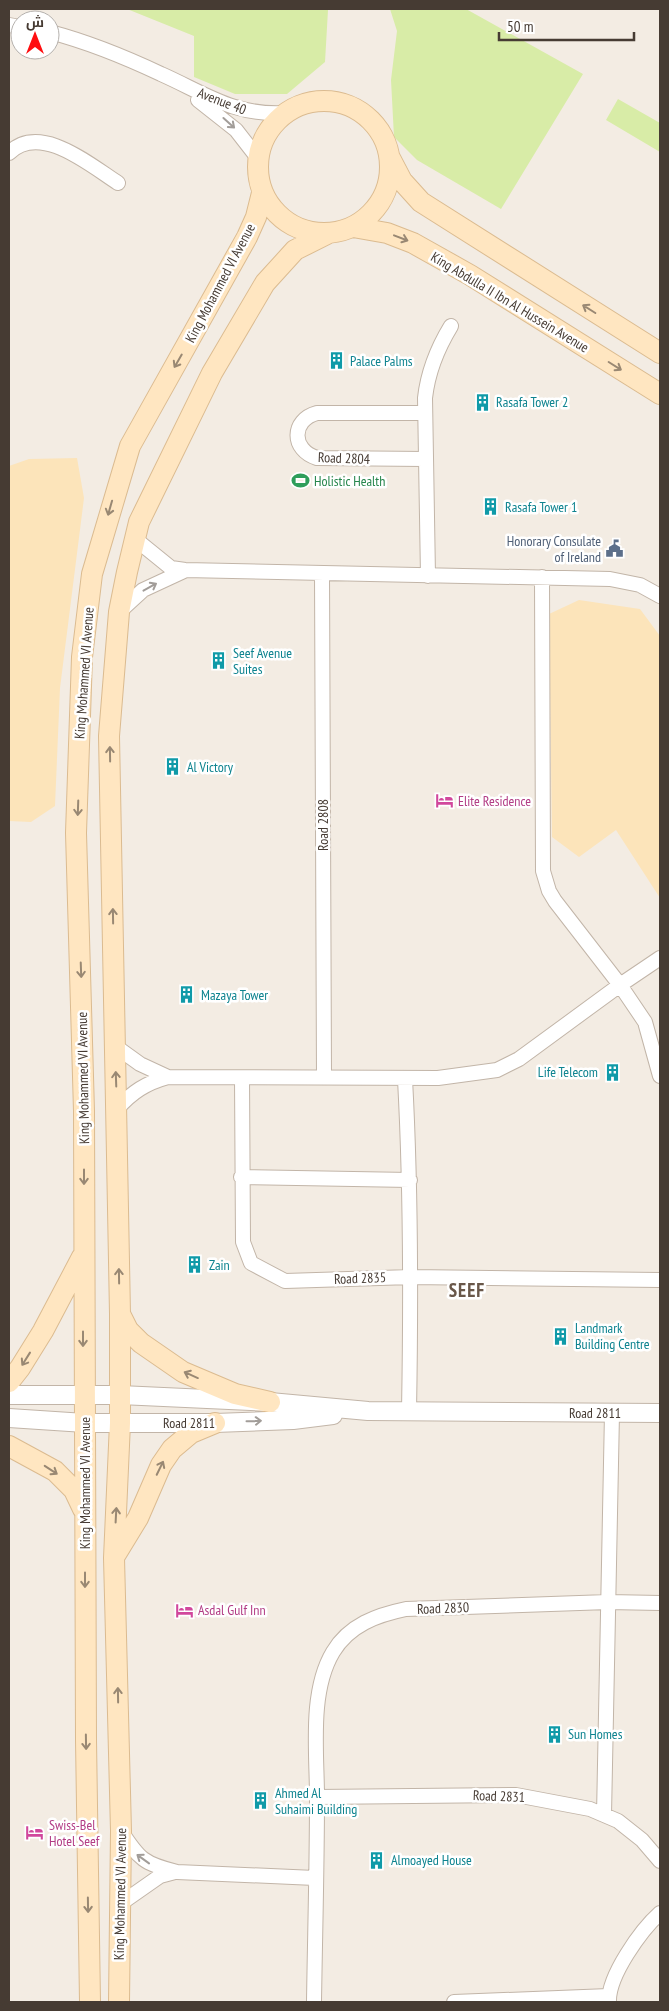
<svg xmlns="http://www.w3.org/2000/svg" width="669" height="2011" font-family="'PT Sans Narrow',Cairo,sans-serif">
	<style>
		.green { fill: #d8eca7 }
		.sand { fill: #fce4ba }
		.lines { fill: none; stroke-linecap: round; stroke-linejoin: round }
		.minor-casing { stroke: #c2b5a8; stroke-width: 16 }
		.tertiary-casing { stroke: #c2b5a8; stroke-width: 20 }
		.secondary-casing { stroke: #dbbb90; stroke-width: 22 }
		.minor { stroke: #fff; stroke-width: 14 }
		.tertiary { stroke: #fff; stroke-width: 18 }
		.secondary { stroke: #ffe6c1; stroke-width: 20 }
		.oneway { stroke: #a29d99 }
		.oneway2 { stroke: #998873 }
		.labels { text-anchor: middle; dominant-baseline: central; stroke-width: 5; stroke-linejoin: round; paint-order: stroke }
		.street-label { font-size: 14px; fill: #463b33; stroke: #fff }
		.culture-label { font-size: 14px; fill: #0d838f; stroke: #fff; text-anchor: start }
		.leisure-label { font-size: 14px; fill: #27864d; stroke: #fff; text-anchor: start }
		.service-label { font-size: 14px; fill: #4e5e75; stroke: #fff; text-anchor: end }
		.hotel-label { font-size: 14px; fill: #b23c85; stroke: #fff; text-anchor: start }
		.district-label { font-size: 19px; font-weight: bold; letter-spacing: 1px; fill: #695749; stroke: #fff }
	</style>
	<rect width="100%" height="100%" fill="#f3ece3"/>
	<path class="green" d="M127 9H321L328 10 325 62 287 94H235L194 77V36Z
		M390 9H466L583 74 501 209 417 160 394 137 391 80 397 31Z
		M618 99 660 123V152L606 120Z"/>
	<path class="sand" d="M77 458 84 498 60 688 55 806 31 822 9 821V466L29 459Z
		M579 600 640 609 660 636V898L616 830 579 857 552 837 549 614Z"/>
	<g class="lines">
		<defs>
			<path id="minor" d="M9 25 20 27
				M50 32C88 42 125 57 161 74 206 94 234 116 286 113
				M198 100 236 130 257 157
				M9 153C40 122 90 165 118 183
				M424 413H317C291 420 291 450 317 458L425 459
				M134 538 171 568 185 570 610 579 640 585 660 596
				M322 573 324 1077
				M428 576 425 398C428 371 437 349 451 326
				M542 577 543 871 549 891 555 901 620 985 645 1022 660 1076
				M119 612 143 590 184 571
				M115 1046 140 1064 168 1077
				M242 1078 243 1242 251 1263 285 1281 411 1277 660 1280
				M405 1079C411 1190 411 1300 409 1411
				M117 1109C132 1092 146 1083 168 1077L438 1078 497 1070 519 1059 620 985 660 958
				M241 1177 410 1180
				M317 1797 516 1795 590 1809 618 1821 642 1840 660 1861
				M604 1815 612 1413
				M121 1831C139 1859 144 1864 177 1872L315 1878
				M120 1904 160 1876 175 1872
				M314 2002C315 1934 317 1866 317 1797 317 1753 309 1692 333 1652 349 1625 377 1615 406 1609L608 1602 660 1603
				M454 2002 609 1996
				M609 2002C608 1976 641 1930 660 1913"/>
			<path id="tertiary" d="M9 1395H120L270 1402 368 1411 660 1413
				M9 1418 85 1423H215L293 1420 333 1415"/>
			<path id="secondary" d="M258 167a66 66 0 1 1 132 0a66 66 0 1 1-132 0Z
				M390 158 402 181 421 202 660 353
				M353 227 387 233 413 243 470 275 660 394
				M120 1314 128 1330 141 1343 183 1372 235 1394 270 1402
				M9 1382 20 1368 43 1331 82 1257
				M9 1446 55 1471 74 1490 83 1509
				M116 1554 138 1518 161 1465 172 1449 191 1433 215 1423
				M90 2002 86 1740 84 1111 76 833 82 657 92 574 130 446 247 237 256 217 262 193
				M119 2002 121 1831 114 1558 120 1423V1314L109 736 119 612 127 572 139 522 212 373 265 283 295 250 329 233"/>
		</defs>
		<use href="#minor" class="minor-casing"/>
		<use href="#tertiary" class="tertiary-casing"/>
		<use href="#secondary" class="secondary-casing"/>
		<use href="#minor" class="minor"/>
		<use href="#tertiary" class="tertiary"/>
		<use href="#secondary" class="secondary"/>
	</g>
	<defs><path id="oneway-shaft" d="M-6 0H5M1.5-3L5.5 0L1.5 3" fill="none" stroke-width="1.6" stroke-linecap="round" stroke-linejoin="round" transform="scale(1.25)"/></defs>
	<g class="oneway">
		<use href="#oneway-shaft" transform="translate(229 123) rotate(42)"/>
		<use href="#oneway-shaft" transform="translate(150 587) rotate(-29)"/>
		<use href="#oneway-shaft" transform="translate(254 1421) rotate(-2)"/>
		<use href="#oneway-shaft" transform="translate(143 1859) rotate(-144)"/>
	</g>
	<g class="oneway2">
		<use href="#oneway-shaft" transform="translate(401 238) rotate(21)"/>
		<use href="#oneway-shaft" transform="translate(589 309) rotate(-148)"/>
		<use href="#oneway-shaft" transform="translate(178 361) rotate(120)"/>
		<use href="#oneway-shaft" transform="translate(615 366) rotate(32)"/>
		<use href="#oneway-shaft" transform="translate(110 508) rotate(106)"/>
		<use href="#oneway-shaft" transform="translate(110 754) rotate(-91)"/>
		<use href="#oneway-shaft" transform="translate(78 808) rotate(92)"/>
		<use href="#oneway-shaft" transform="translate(113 916) rotate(-91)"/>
		<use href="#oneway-shaft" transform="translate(81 970) rotate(88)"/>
		<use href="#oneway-shaft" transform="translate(116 1079) rotate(-92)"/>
		<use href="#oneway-shaft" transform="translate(84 1177) rotate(90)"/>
		<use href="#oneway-shaft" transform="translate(119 1276) rotate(-91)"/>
		<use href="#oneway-shaft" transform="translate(83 1339) rotate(90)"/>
		<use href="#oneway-shaft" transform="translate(26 1359) rotate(122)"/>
		<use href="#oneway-shaft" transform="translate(191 1375) rotate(-156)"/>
		<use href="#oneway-shaft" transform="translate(160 1468) rotate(-64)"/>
		<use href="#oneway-shaft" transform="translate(51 1470) rotate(33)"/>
		<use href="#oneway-shaft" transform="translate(116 1515) rotate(-87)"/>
		<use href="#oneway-shaft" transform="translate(85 1580) rotate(90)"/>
		<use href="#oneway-shaft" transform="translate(118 1695) rotate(-91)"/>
		<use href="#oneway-shaft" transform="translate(86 1742) rotate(89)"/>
		<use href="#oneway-shaft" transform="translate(88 1905) rotate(89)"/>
	</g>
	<defs>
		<symbol id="building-bare" viewBox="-9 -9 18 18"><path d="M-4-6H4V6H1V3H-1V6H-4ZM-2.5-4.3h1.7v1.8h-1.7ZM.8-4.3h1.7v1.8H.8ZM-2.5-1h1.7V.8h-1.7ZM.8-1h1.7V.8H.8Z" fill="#0f9aa8" stroke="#fff" stroke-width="2.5" paint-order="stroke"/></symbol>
		<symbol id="stadium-bare" viewBox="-9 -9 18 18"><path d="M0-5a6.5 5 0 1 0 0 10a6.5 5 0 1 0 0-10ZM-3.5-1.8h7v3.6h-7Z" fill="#2e9e5b" stroke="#fff" stroke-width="2.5" paint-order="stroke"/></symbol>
		<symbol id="civic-bare" viewBox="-9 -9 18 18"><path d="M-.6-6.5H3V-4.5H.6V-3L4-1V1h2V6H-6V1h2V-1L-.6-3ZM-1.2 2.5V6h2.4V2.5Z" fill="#5c6f8a" stroke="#fff" stroke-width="2.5" paint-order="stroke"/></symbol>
		<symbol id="hotel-bare" viewBox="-9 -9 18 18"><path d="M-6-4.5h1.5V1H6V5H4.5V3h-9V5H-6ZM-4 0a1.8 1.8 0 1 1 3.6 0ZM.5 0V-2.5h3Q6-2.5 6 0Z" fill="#d1479c" stroke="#fff" stroke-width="2.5" paint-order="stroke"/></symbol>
	</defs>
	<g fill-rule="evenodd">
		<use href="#building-bare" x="324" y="348" width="25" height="25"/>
		<use href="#building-bare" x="470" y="390" width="25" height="25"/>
		<use href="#stadium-bare" x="288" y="468" width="25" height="25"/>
		<use href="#building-bare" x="478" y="494" width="25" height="25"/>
		<use href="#civic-bare" x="602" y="536" width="25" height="25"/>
		<use href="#building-bare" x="206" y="648" width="25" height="25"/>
		<use href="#building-bare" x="160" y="754" width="25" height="25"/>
		<use href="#hotel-bare" x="432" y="788" width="25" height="25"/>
		<use href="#building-bare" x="174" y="982" width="25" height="25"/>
		<use href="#building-bare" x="600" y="1060" width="25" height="25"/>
		<use href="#building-bare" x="182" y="1252" width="25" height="25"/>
		<use href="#building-bare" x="548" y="1324" width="25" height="25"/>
		<use href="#hotel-bare" x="172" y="1598" width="25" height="25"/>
		<use href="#building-bare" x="542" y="1722" width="25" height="25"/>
		<use href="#building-bare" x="248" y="1788" width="25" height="25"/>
		<use href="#hotel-bare" x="22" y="1820" width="25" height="25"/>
		<use href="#building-bare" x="364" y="1848" width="25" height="25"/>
	</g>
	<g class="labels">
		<g class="street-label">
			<text transform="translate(222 101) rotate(21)">Avenue 40</text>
			<text transform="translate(220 283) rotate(-62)">King Mohammed VI Avenue</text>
			<text transform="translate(510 302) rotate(31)">King Abdulla II Ibn Al Hussein Avenue</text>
			<text transform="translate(344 458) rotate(2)">Road 2804</text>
			<text transform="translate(84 673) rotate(-86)">King Mohammed VI Avenue</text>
			<text transform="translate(323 825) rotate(-90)">Road 2808</text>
			<text transform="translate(83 1078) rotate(-91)">King Mohammed VI Avenue</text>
			<text transform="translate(360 1278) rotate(-2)">Road 2835</text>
			<text x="595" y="1413">Road 2811</text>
			<text x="189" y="1423">Road 2811</text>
			<text transform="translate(85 1483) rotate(-90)">King Mohammed VI Avenue</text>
			<text transform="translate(443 1608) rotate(-2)">Road 2830</text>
			<text transform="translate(499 1796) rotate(2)">Road 2831</text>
			<text transform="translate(120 1894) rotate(-89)">King Mohammed VI Avenue</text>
		</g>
		<g class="culture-label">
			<text x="350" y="361">Palace Palms</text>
			<text x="496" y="402">Rasafa Tower 2</text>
			<text x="505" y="507">Rasafa Tower 1</text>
			<text x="233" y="653">Seef Avenue<tspan x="233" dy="16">Suites</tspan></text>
			<text x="187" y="767">Al Victory</text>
			<text x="201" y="995">Mazaya Tower</text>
			<text x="598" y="1072" text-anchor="end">Life Telecom</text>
			<text x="209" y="1265">Zain</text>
			<text x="575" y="1328">Landmark<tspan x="575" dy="16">Building Centre</tspan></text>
			<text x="568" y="1734">Sun Homes</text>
			<text x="275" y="1793">Ahmed Al<tspan x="275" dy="16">Suhaimi Building</tspan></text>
			<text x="391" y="1860">Almoayed House</text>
		</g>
		<g class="leisure-label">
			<text x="314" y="481">Holistic Health</text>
		</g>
		<g class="service-label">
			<text x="601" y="541">Honorary Consulate<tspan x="601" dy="16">of Ireland</tspan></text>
		</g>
		<g class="hotel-label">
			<text x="458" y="801">Elite Residence</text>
			<text x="198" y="1610">Asdal Gulf Inn</text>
			<text x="49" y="1825">Swiss-Bel<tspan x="49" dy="16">Hotel Seef</tspan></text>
		</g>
		<g class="district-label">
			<text x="467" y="1290">SEEF</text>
		</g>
	</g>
	<rect width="669" height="2011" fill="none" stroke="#463b33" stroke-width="20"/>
	<g transform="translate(35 35)"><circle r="24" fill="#ffffff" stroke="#b5b1ad"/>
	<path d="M0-4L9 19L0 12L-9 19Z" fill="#ff0e10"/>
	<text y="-8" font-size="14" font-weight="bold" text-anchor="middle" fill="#463b33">ش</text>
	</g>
	<path d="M499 32v8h135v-8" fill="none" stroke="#463b33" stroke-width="2.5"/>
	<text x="507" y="32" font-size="15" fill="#463b33" stroke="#ffffff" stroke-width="4" paint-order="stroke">50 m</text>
</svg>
